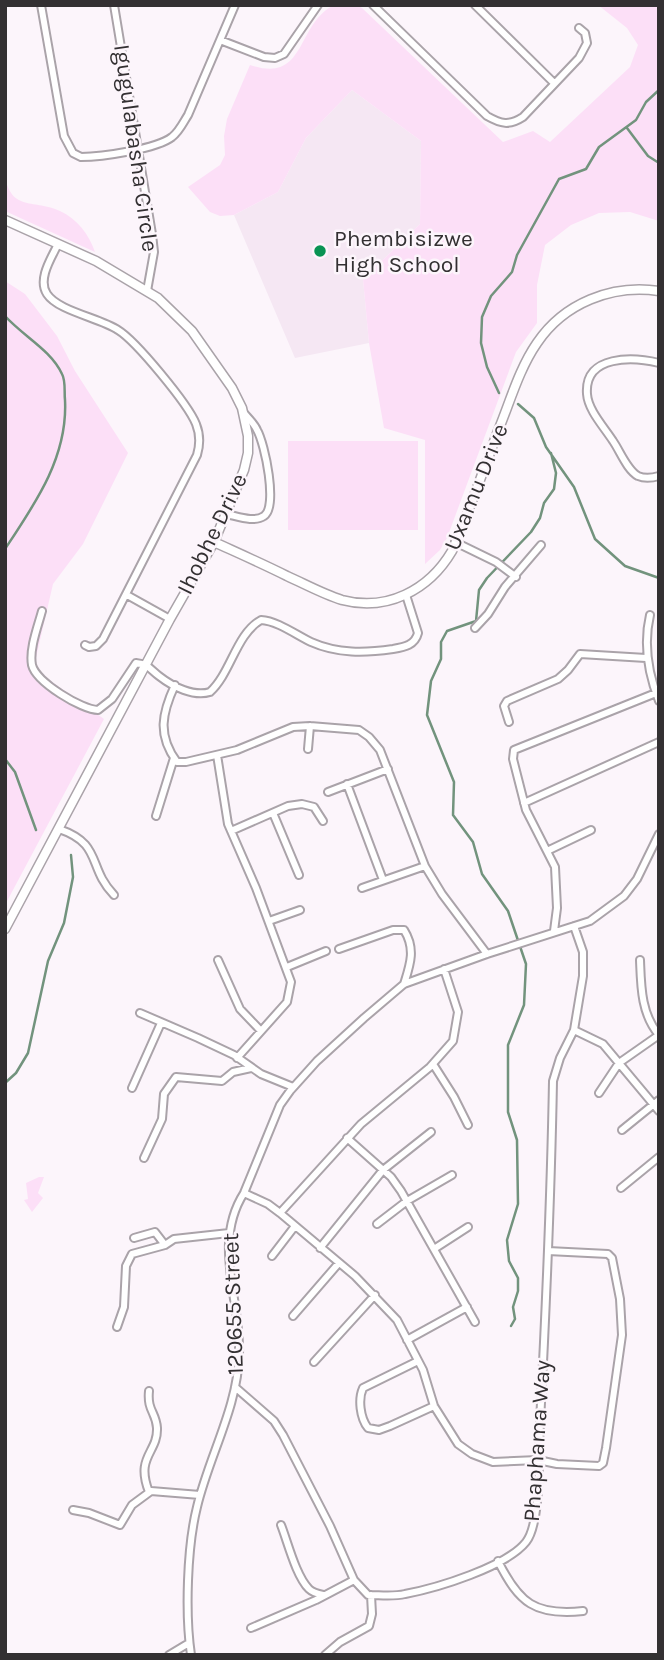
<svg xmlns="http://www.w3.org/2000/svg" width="664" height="1660" font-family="Karla,sans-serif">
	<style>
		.built { fill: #f5e7f3 }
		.green { fill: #fcdff7 }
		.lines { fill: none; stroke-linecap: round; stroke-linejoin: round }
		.stream { stroke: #72937d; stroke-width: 2.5 }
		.minor-casing { stroke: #aaa3a9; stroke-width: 10 }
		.tertiary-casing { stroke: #aaa3a9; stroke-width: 11 }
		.minor { stroke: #fff; stroke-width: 6 }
		.tertiary { stroke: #fff; stroke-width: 8 }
		.poi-dot { fill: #099353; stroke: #fcf5fb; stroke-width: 2.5 }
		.labels { text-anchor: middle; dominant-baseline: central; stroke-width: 5; stroke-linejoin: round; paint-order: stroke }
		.street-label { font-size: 23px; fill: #333032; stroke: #fcf5fb }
		.poi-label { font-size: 23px; fill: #333032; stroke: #fcf5fb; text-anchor: start }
	</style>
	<rect width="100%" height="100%" fill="#fcf5fb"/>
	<path class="built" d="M352 90 421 141 420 224 363 279 369 343 295 358 234 215 278 192 306 138Z"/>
	<path class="green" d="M334 5H357L362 8 503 142 533 131 550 142 630 67 638 45 627 28 598 5H659V221L630 212 599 213 571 225 545 245 537 285V323L516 352 447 538 440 550 425 564V440L384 428 369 343 363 279 420 224 421 141 352 90 306 138 278 192 234 215 220 216 210 212 188 187 220 165 225 155 224 136 227 119 250 65C307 84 295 25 334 5Z
		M5 176C11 212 35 199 60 211 77 219 89 234 95 252L5 211Z
		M5 281 25 294 57 336 75 371 128 453 83 544 53 584 35 662 37 669 45 677 104 719 5 905Z
		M288 441H418V530H288Z
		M39 1177H44L38 1193 43 1198 32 1212 24 1200 28 1199 26 1183Z"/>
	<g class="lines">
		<path class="stream" d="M627 128 648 156 659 163
			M5 316C23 336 51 350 62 374 66 381 64 392 65 400 68 457 35 504 5 549
			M499 393 487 367 481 343 482 317 491 296 512 272 517 255 559 179 586 169 599 147 636 120 646 102 659 90
			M518 404 534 418 546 447 574 487 595 539 625 566 659 578
			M5 759 15 772 36 830
			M5 1083 16 1073 28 1053 48 961 64 923 73 877 71 855
			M511 1326 515 1319 513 1307 518 1291V1278L509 1261 507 1240 518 1204 517 1140 508 1112V1045L524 1005 526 964 508 911 482 874 473 842 453 815 454 782 427 715 431 681 441 659V642L447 631 476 621 479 590 487 578 531 532 540 518 544 503 554 489 556 473 551 453"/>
		<defs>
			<path id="minor" d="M41 5 64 136 73 153 81 157C101 157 157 149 172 137 179 132 183 123 188 115L235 5
				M114 5 152 234 154 252 147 291
				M373 5 487 116C501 124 509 126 523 117L579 58 587 43 585 33 579 28
				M475 5 554 83
				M220 40 264 57 275 58 284 54 318 5
				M58 244C52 257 37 279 47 294 58 311 100 318 118 330 136 341 188 404 196 424 200 434 200 445 197 455L103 639 96 646 89 647 85 645
				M659 363C634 357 584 354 587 394 588 410 604 427 613 441 620 451 627 470 638 476 645 479 652 478 659 476
				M226 514C237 516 254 523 264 516 278 507 265 444 257 430 254 423 248 418 243 412
				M455 542 496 562 516 577
				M127 595 170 619
				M42 611C38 626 29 649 32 665 36 682 82 710 98 710L112 699 136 663C148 664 150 669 159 676 173 687 194 697 210 692 231 673 236 634 261 620 278 621 296 635 311 642 338 654 365 653 393 649 405 647 415 645 418 633L406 595
				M650 615C643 645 648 673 659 701
				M475 628 488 614 505 587 541 545
				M175 685C162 713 157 735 177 762H186L237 750 293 727 310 726 359 730 369 737 380 750 425 866
				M509 722 504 706 507 701 558 679 568 670 580 654 646 658
				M308 749 310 726
				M217 755 228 824 256 888 291 982 287 1002 237 1058
				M347 784 383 880
				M328 792 388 769
				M524 803 659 742
				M273 813 299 875
				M156 816 174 758
				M59 829C103 844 87 867 114 895
				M231 831 288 806 302 804 314 807 323 821
				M547 851 591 830
				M362 888 425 866 442 894 487 954
				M269 921 300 910
				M554 931 557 908 555 867 526 810 513 759 514 750 656 693
				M339 949 393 930H404C416 949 410 965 404 984
				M218 960 240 1009 261 1031
				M640 960C641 986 641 1014 659 1035
				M287 967 326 951
				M140 1013 198 1038 234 1055 261 1074 293 1087
				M574 1030 603 1044 659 1111
				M433 1064 454 1097 468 1125
				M132 1088 161 1023
				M599 1093 619 1063 659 1035
				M622 1130 659 1100
				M347 1138 391 1177 401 1191 475 1322
				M144 1158 162 1119 164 1094 176 1077 222 1081 233 1072 251 1068
				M621 1188 659 1157
				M244 1193 268 1204 280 1213 355 1276 397 1320 423 1370 434 1406 458 1444 472 1454 493 1462 538 1460 557 1464 599 1466 603 1463 606 1448 622 1335 620 1299 612 1258 608 1254 548 1251
				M280 1213 361 1124 430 1067 453 1041 458 1012 444 969
				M377 1224 407 1201 452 1175
				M134 1238 155 1232 165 1245
				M320 1248 383 1170 431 1132
				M434 1249 468 1227
				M272 1256 295 1226
				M293 1316 338 1264
				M117 1327 124 1307 126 1266 132 1254 165 1245 174 1239 229 1233
				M407 1340 467 1307
				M418 1361 363 1388C358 1399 360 1418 368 1428L379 1430 390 1426 434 1406
				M314 1362 375 1295
				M235 1387 274 1421 283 1435 330 1526 354 1580 368 1595C380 1595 393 1597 405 1594 437 1588 506 1567 526 1542 542 1522 538 1449 540 1422 546 1308 551 1194 553 1081L560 1058 574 1030 583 976V952L574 926
				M149 1492C135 1456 158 1453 157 1428 156 1412 147 1411 149 1391
				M73 1510 89 1513 120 1525 132 1505 151 1491 200 1495
				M281 1525C288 1543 296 1576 309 1589 313 1593 319 1594 324 1595
				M498 1561C519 1603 535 1616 583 1611
				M251 1628 316 1600 354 1580
				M169 1655 189 1643
				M191 1655C185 1614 187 1547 197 1507 209 1456 238 1407 239 1354 241 1300 212 1243 244 1193L280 1105 290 1091 317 1061 364 1018 404 984 487 954 590 921 624 896 637 879 659 834
				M325 1655 340 1642 369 1626 372 1614 371 1595"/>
			<path id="tertiary" d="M5 220 96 261 158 298 192 331 232 388 242 408 248 436V453L244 470 214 542 170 619 5 929
				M214 542C238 553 263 564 287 576 305 584 323 594 342 600 387 612 429 590 452 551 469 512 483 471 498 431 510 402 519 369 537 343 564 303 612 284 659 291"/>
		</defs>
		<use href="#minor" class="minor-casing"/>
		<use href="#tertiary" class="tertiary-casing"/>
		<use href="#minor" class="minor"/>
		<use href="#tertiary" class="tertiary"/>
	</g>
	<circle class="poi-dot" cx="320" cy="251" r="7"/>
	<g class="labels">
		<g class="street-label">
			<text transform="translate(136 148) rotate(82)">Igugulabasha Circle</text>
			<text transform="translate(476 487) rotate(-68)">Uxamu Drive</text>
			<text transform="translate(212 534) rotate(-64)">Ihobhe Drive</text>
			<text transform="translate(233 1304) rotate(-92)">120655 Street</text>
			<text transform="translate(537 1441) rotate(-86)">Phaphama Way</text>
		</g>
		<g class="poi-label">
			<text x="334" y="238">Phembisizwe<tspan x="334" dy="26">High School</tspan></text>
		</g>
	</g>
	<rect width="664" height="1660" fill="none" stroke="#333032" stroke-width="14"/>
</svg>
